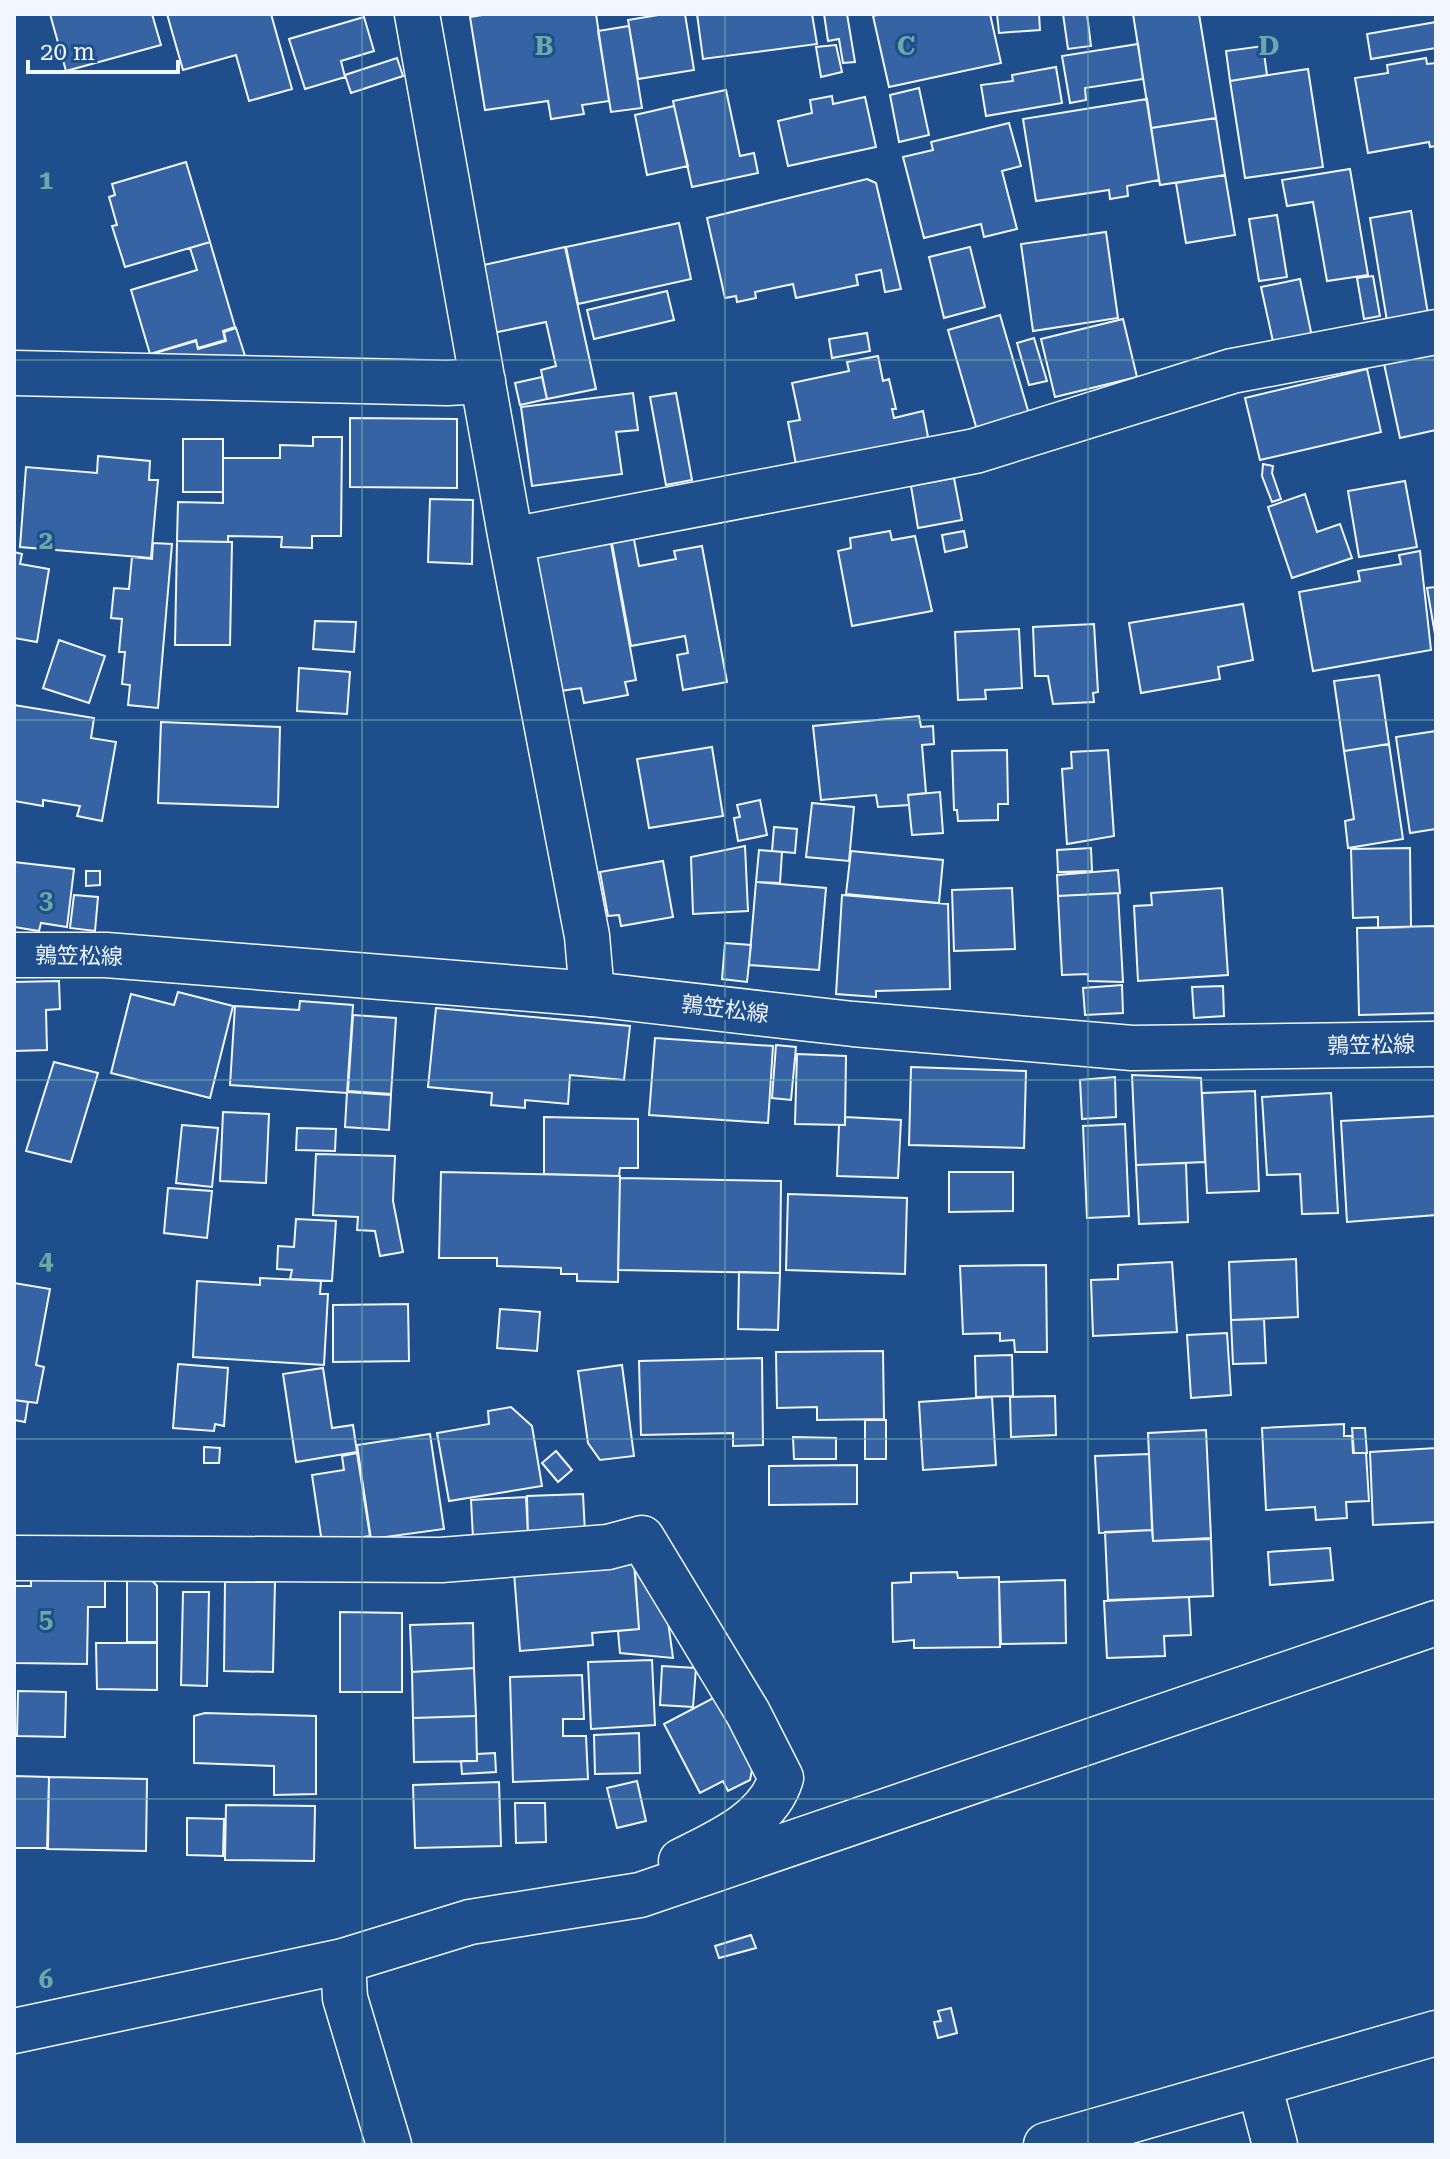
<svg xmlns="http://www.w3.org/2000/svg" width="1450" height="2159" font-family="'Roboto Serif','Noto Sans JP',serif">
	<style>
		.building { fill: #3563a3; stroke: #f2f6ff; stroke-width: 2 }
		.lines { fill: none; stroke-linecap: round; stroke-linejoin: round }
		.street-casing { stroke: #f2f6ff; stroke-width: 47 }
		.secondary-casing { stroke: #f2f6ff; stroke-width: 47 }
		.street { stroke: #1f4e8c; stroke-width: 44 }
		.secondary { stroke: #1f4e8c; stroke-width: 44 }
		.grid { fill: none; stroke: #6aa9a8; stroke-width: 2; stroke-opacity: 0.55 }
		.labels { text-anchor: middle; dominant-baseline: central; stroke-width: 6; stroke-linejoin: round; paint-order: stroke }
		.street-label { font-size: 22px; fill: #f2f6ff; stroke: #1f4e8c }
		.grid-label { font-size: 26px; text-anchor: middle; font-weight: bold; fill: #6aa9a8; stroke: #1f4e8c; stroke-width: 6; stroke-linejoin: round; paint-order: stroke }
	</style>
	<rect width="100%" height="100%" fill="#1f4e8c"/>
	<path class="building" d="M50 14H152L161 45 66 71Z
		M167 14H271L292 89 249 101 236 55 183 70Z
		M488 14H596L609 101 582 105 584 114 551 119 548 101 485 110 470 17Z
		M664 14H685L694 70 638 79 628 20Z
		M697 14H812L817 44 703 59Z
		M824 14H847L855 62 843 63 839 39 828 41Z
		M881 14H990L1001 63 889 87 873 16Z
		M997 14H1039L1040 30 999 33Z
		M1063 14H1087L1091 46 1068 49Z
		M1133 14H1199L1216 118 1151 128Z
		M364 17 374 51 341 61 345 77 305 89 289 39Z
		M1436 22V48L1371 59 1367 34Z
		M629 26 642 108 611 112 598 31Z
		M1138 44 1143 79 1085 88 1086 100 1070 103 1062 56Z
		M836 45 842 72 821 77 816 47Z
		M1263 46 1267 75 1230 81 1226 51Z
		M397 58 403 76 351 93 345 75Z
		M1426 58 1427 64 1436 63V146L1430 147 1429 142 1368 153 1355 78 1388 73 1387 65Z
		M1056 67 1062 103 986 116 981 85 1013 81 1012 75Z
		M1308 69 1323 167 1245 178 1230 81Z
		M919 88 929 135 899 142 890 95Z
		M726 90 740 156 754 153 758 173 692 187 673 101Z
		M832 96 833 104 865 97 876 147 788 166 778 121 812 113 810 100Z
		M1147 99 1159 180 1127 186 1128 196 1110 199 1109 190 1036 201 1023 119Z
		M674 106 688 166 647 175 635 115Z
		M1216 118 1225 175 1160 185 1151 128Z
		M1009 123 1021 166 1002 171 1017 229 984 237 981 224 924 238 903 157 933 150 931 142Z
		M186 162 210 242 125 267 112 226 117 225 109 197 115 195 112 184Z
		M1350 169 1368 275 1327 281 1313 202 1287 206 1282 180Z
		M1225 175 1235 235 1186 243 1176 183Z
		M867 179 876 183 901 289 885 292 881 270 856 275 858 285 796 298 793 284 755 292 756 298 737 302 736 296 725 298 707 218Z
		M1411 211 1428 314 1387 321 1370 218Z
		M1277 215 1287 277 1259 281 1249 219Z
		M679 223 691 279 578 304 566 247Z
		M1106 232 1118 318 1033 331 1021 244Z
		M210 242 235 327 223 331 225 340 198 348 196 340 150 354 131 290 197 270 190 248Z
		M565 247 596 389 547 399 541 370 556 366 546 322 493 333 479 266Z
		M970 247 985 307 944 318 929 257Z
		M1373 276 1380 316 1364 319 1357 278Z
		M1300 279 1312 337 1274 346 1261 287Z
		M667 291 674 320 594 339 587 310Z
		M1000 315 1029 414 977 430 948 330Z
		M1123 319 1137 377 1055 397 1041 339Z
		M236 328 246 359 157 360 155 353 196 341 198 349 226 341 224 332Z
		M867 333 870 351 832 358 829 339Z
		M1034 338 1047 381 1029 385 1017 343Z
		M1436 348V430L1400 438 1383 359Z
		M878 356 883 381 889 379 896 409H892L894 418 923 411 930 447 798 475 788 422 800 420 792 383 849 371 847 362Z
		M1367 369 1381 432 1260 460 1245 398Z
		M542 377 547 399 520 405 515 383Z
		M633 393 638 430 616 432 622 474 532 486 521 407Z
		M676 393 692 480 666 485 650 397Z
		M350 418 457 419V488L350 487Z
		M313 437H342L341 536H312V548L281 547 282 537 228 536V542L177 541 178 502 223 503V458H280V445L313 446Z
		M183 439H223V492H183Z
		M98 456 150 461 149 480H158L151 558 20 547 26 467 97 473Z
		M1263 464 1273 466 1272 473 1281 499 1272 502 1262 476Z
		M954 478 962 520 918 528 911 486Z
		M1405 481 1417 547 1359 557 1348 491Z
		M1305 494 1317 532 1340 524 1352 558 1292 578 1268 507Z
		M430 499 473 500 472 564 428 562Z
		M890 531 892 540 915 536 932 611 852 626 838 551 851 548 850 538Z
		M964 531 967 547 945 552 942 535Z
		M633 534 639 566 676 559 674 551 702 546 727 682 683 690 677 655 688 653 685 636 631 646 611 538Z
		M610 538 636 680 625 682 628 695 584 703 581 688 560 691 534 552Z
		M177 541 232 542 230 645H175Z
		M153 543 172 544 158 708 128 705 130 685 122 684 125 652H119L122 619 111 618 114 588 129 589 132 557 152 559Z
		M1420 551 1431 650 1313 671 1299 592 1360 581 1358 571 1401 564 1399 555Z
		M14 552 22 554 20 564 49 569 37 642 14 638Z
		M1436 587V640L1427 588Z
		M1243 604 1253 660 1218 667 1220 679 1141 693 1129 623Z
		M315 621 356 622 354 652 313 649Z
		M1094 624 1098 692 1093 693 1094 702 1053 704 1048 676H1035L1033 627Z
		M1019 629 1022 688 985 690 986 699 958 700 955 632Z
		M59 640 105 656 89 703 43 688Z
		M299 668 350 672 347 714 297 711Z
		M1379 675 1389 744 1344 751 1334 681Z
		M14 705 94 718 91 738 116 742 102 821 77 816 80 806 43 800V806L14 801Z
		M919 716 921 727 933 726 934 744 922 745 926 793 908 795 909 805 878 807 876 795 821 800 813 726Z
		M161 722 280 727 278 807 158 803Z
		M1436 731V829L1410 833 1396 737Z
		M1389 744 1403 839 1348 848 1345 821 1354 819 1344 751Z
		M712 747 723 816 649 828 637 759Z
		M1007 750 1008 804H998V820L958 821 957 810H954L952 751Z
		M1108 750 1114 836 1067 844 1062 769 1072 768 1071 752Z
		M940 792 943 833 912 835 908 795Z
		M760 800 767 835 738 841 734 818 740 817 737 805Z
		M812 803 854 807 849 861 806 857Z
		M774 827 797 829 795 853 772 851Z
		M745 846 748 911 693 914 691 857Z
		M1091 848 1092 871 1058 872 1057 850Z
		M1410 848 1411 927 1378 928V917L1353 918 1351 849Z
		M759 850 782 852 780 883 756 882Z
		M851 851 943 860 939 903 846 894Z
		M663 861 673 917 621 926 619 915 608 916 600 872Z
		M14 862 74 869 67 927 41 923 39 931 14 927Z
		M1118 870 1120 893 1058 896 1057 875Z
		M86 871H100V885L86 886Z
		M756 882 826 888 819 970 749 965Z
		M1012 888 1015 949 954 951 952 890Z
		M1222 888 1228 975 1138 981 1134 906 1152 905 1151 893Z
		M1118 893 1123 982 1088 981V974L1062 975 1058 896Z
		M74 895 98 897 95 931 70 928Z
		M842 895 948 904 950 989 876 991V997L836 994Z
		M1435 926 1436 1013 1359 1015 1357 928Z
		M725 943 751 945 747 982 722 979Z
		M59 981 60 1009 46 1010 47 1050 14 1051V982Z
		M1122 985 1123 1013 1085 1015 1083 988Z
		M1223 986 1224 1016 1194 1018 1192 987Z
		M178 992 233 1006 210 1098 111 1073 131 994 174 1005Z
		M300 1001 353 1005 347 1093 230 1085 235 1006 299 1010Z
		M436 1008 630 1026 624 1080 570 1075 568 1104 525 1100V1108L491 1105 492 1093 428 1087Z
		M353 1015 396 1018 391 1094 348 1091Z
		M655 1038 773 1046 768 1123 649 1115Z
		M776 1045 796 1047 791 1100 772 1098Z
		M797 1054 846 1056 845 1125 795 1124Z
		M54 1062 98 1073 71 1162 26 1151Z
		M911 1067 1026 1071 1024 1148 909 1145Z
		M1132 1075 1201 1078 1205 1162 1136 1165Z
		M1115 1077 1116 1117 1082 1119 1080 1080Z
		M1255 1091 1259 1191 1207 1193 1202 1093Z
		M347 1092 391 1095 389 1130 345 1127Z
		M1331 1093 1338 1213 1302 1214 1300 1174 1267 1175 1262 1097Z
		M223 1112 269 1114 266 1183 220 1181Z
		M1435 1116 1436 1215 1347 1222 1341 1121Z
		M544 1117 638 1119V1168H620L619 1176 544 1174Z
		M845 1117 901 1120 898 1178 837 1176 839 1125H845Z
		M1125 1124 1129 1216 1087 1218 1083 1126Z
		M182 1125 218 1128 212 1187 176 1183Z
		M297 1128 336 1129 335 1151 296 1150Z
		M316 1154 395 1156 393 1201 403 1252 380 1256 375 1231 357 1230 358 1217 313 1215Z
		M1186 1163 1188 1222 1139 1224 1136 1165Z
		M441 1172 620 1176 618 1282 577 1281V1274H561V1268L497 1266V1258H439Z
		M949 1172H1013V1211L949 1212Z
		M620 1178 781 1181 780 1273 618 1270Z
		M168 1188 212 1191 207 1238 164 1233Z
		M788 1194 907 1198 905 1274 786 1270Z
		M296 1219 336 1221 332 1281 290 1279 292 1270 277 1269 278 1246 294 1247Z
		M1296 1259 1298 1317 1231 1320 1229 1262Z
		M1172 1262 1177 1332 1093 1336 1091 1280 1118 1279V1265Z
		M1046 1265 1047 1352H1015L1014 1340 1000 1341V1333L963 1334 960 1266Z
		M739 1272 780 1273 778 1330 738 1329Z
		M260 1278 321 1281 320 1294H328L324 1365 193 1357 197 1281 260 1285Z
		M14 1283 50 1289 36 1365 44 1367 37 1403 14 1400Z
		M408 1304 409 1361 333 1362V1305Z
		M500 1309 540 1312 537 1351 497 1348Z
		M1264 1319 1266 1363 1233 1364 1231 1320Z
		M1227 1333 1231 1395 1191 1398 1187 1335Z
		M883 1351 884 1419 817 1420V1407L777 1408 776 1352Z
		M1012 1355 1013 1396 976 1397 975 1356Z
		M762 1358 763 1445 733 1446V1433L641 1435 639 1361Z
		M178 1364 228 1368 224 1426 215 1424 214 1431 173 1428Z
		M622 1365 634 1456 600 1460 588 1443 578 1371Z
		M323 1368 332 1428 353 1425 357 1452 296 1462 283 1374Z
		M1055 1396 1056 1435 1011 1437 1010 1397Z
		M992 1397 996 1465 923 1470 919 1402Z
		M14 1400 28 1402 25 1422 14 1420Z
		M511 1407 532 1426 542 1486 449 1501 437 1433 489 1424 488 1411Z
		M865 1420H886V1459H865Z
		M1344 1424V1436H1352L1353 1453H1366L1369 1501 1346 1502 1347 1518 1316 1520 1315 1507 1266 1510 1262 1428Z
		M1352 1428H1365L1367 1453H1354Z
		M1206 1430 1211 1538 1153 1541 1148 1433Z
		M430 1434 444 1529 371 1539 357 1445Z
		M793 1437 836 1438V1459H794Z
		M204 1447 220 1448 219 1463H204Z
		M1436 1448V1522L1373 1525 1370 1452Z
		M556 1451 572 1470 558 1482 542 1463Z
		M357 1453 370 1536 322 1543 312 1475 344 1470 342 1456Z
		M1149 1454 1152 1530 1099 1533 1095 1456Z
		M857 1465V1504L769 1505V1466Z
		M583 1494 585 1533 528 1536 527 1496Z
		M526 1497 528 1536 473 1538 471 1500Z
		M1152 1530 1153 1541 1211 1539 1213 1596 1108 1600 1105 1532Z
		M1330 1548 1333 1580 1270 1585 1268 1552Z
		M634 1563 639 1629 592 1633 593 1645 520 1651 514 1572Z
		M640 1570 667 1614 673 1658 620 1653 618 1631 639 1629 635 1571Z
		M957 1572 958 1578 999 1577 1000 1647 914 1648V1640L893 1642 892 1583 911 1582V1573Z
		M31 1574H105V1607H88L87 1664 14 1663V1586H31Z
		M127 1575 148 1576 157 1586V1642H127Z
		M1065 1580 1066 1643 1001 1644 999 1582Z
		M225 1582H275L273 1672 224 1671Z
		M183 1592H209L207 1686 181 1685Z
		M1189 1597 1191 1635 1164 1636 1165 1656 1107 1658 1104 1601Z
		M340 1612 402 1613V1692H340Z
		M473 1623 474 1668 412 1672 410 1625Z
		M96 1643H157V1690L97 1689Z
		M652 1660 655 1725 591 1729 588 1662Z
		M662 1666 696 1668 693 1707 660 1705Z
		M474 1668 476 1716 413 1718 412 1672Z
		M582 1675 584 1719H563V1736H586L588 1779 513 1782 510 1677Z
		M18 1691 66 1692 65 1737 17 1736Z
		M717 1696 753 1765 750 1780 728 1791 723 1781 700 1793 664 1724Z
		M205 1713 316 1716V1794L274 1795V1766L194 1763V1716Z
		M476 1716 477 1761 414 1762 413 1718Z
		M639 1733 640 1773 595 1774 594 1735Z
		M495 1753 496 1772 462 1774 461 1761H477V1754Z
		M14 1776 49 1777 48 1848H14Z
		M49 1777 147 1779 146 1851 47 1849Z
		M637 1781 646 1821 617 1828 607 1788Z
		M499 1782 501 1846 415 1848 413 1785Z
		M515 1803H545L546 1842 516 1843Z
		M226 1805 315 1806 314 1861 225 1860Z
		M187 1818 224 1819 223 1856 187 1855Z
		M751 1935 756 1948 719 1958 715 1946Z
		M951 2008 957 2033 938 2038 934 2022 941 2021 938 2011Z"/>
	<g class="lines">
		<defs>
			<path id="street" d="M417 14 511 540 587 936 592 994
				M14 373 447 383 483 381
				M511 540 975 451 1232 371 1436 332
				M14 1558 441 1560 608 1547 642 1538 748 1713 781 1778C768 1821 719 1842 681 1861
				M343 1961 345 1998 389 2145
				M14 2031 343 1961 470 1922 640 1895 1436 1623
				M1259 2084 1275 2145
				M1046 2145 1436 2033"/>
			<path id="secondary" d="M14 955H106L592 994 853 1024 1132 1048 1436 1044"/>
		</defs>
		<use href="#street" class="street-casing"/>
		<use href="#secondary" class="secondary-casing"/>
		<use href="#street" class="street"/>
		<use href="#secondary" class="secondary"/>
	</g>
	<path class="grid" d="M362 14V2145M725 14V2145M1088 14V2145M14 360H1436M14 720H1436M14 1080H1436M14 1439H1436M14 1799H1436"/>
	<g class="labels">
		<g class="street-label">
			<text transform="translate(79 956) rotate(1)">鶉笠松線</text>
			<text transform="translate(725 1009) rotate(7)">鶉笠松線</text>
			<text transform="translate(1371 1045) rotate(-1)">鶉笠松線</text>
		</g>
	</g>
	<g class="grid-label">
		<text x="544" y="55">B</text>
		<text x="906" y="55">C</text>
		<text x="1269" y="55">D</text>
		<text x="46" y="189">1</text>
		<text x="46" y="549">2</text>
		<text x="46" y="909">3</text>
		<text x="46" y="1269">4</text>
		<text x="46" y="1628">5</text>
		<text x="46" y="1988">6</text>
	</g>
	<rect width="1450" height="2159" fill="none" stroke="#f2f6ff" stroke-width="32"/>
	<path d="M28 60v12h150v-12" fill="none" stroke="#f2f6ff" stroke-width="4"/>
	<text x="40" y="60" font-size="24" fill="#f2f6ff" stroke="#1f4e8c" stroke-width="6" paint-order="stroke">20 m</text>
</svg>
